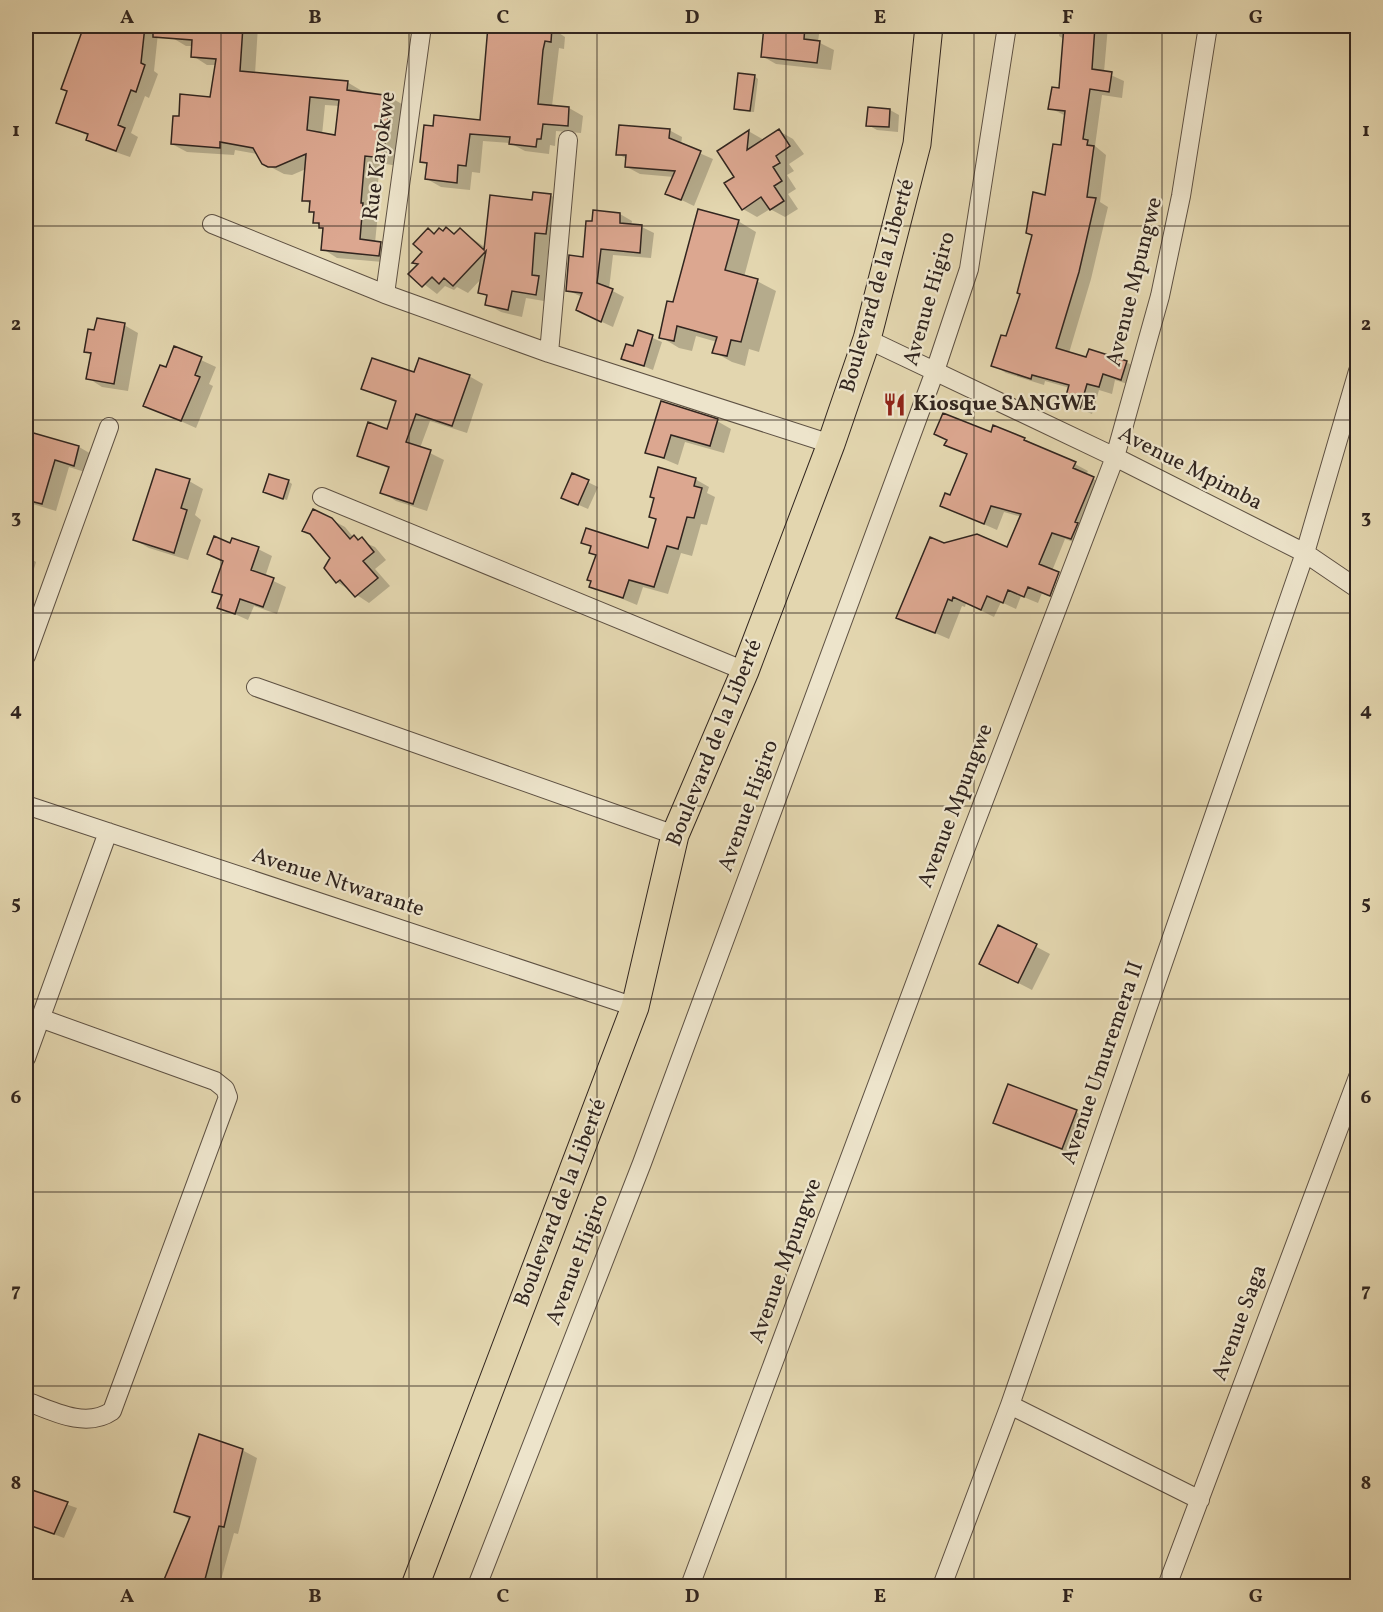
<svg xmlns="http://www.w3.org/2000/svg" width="1383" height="1612" font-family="Vollkorn,serif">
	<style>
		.shadow { fill: #0003; fill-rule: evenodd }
		.building { fill: #dca790; stroke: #31251f; stroke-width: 1.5; fill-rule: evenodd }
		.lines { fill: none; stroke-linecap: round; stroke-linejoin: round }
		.minor-casing { stroke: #5e5143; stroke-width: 20 }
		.highway-casing { stroke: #31251f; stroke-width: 29 }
		.minor { stroke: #ede4cb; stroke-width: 18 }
		.highway { stroke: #e3d6af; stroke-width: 27 }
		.grid { fill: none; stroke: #31251f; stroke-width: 1.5; stroke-opacity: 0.55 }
		.labels { text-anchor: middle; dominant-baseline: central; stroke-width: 4.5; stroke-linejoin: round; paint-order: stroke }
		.street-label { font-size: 22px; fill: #31251f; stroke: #ede4cb }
		.poi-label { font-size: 22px; font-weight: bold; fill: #31251f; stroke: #ede4cb; text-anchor: start }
		.neatline { fill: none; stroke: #31251f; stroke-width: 2 }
		.grid-label { font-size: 20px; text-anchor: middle; font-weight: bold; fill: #31251f }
	</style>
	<rect width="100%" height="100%" fill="#e3d6af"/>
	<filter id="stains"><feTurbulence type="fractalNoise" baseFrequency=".00333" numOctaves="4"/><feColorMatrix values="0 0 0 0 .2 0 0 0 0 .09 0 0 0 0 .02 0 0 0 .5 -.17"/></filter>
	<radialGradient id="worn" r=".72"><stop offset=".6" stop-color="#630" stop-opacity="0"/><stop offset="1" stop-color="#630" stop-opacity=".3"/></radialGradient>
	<path class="shadow" d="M77 26H146L158 33 154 71 158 74 149 98 145 96 131 133 138 137 130 157 101 147 88 139 89 136 57 122 69 91 84 30Z
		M172 26H258L255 74 347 82 362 91V94L390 97 405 106 398 166 380 163 375 212 378 213 375 243 395 252 394 263 337 258 323 249 325 230 315 222 316 214 310 211 311 204 303 200 306 169 292 175 284 174 263 163 258 154 235 150 234 155 187 152 172 144 180 118 212 98 216 65H207L193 56V46H186L171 37ZM325 105 340 106 336 137 322 135Z
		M490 26H554L559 29V33L565 37 564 49 559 48 552 106 569 108 583 116 581 133 556 131 555 146 550 145 549 154 525 151 510 143 483 141 480 173 472 172 470 190 441 187 427 179 428 165 422 161 481 122Z
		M766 26 820 27 818 42 834 50 831 70 776 64 762 56Z
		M1060 26H1108L1104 72 1124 81 1122 98 1102 95 1095 146 1106 155 1100 202 1108 207 1091 279 1069 353 1087 359 1126 362 1139 369 1134 386 1115 380 1112 394 1099 390 1092 414 1066 403 1070 388 1045 381 1044 385 1006 373 993 365 1007 338 1021 294 1062 147 1066 116 1050 108 1060 89 1064 39 1059 36Z
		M754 76 758 79 754 112 739 111 735 108Z
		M890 110 899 115 898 132 877 130 868 125Z
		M669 130 682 137 681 145 713 159 694 206 667 193 674 177 640 174 627 167V159L618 154Z
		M779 131 793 139 804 154 789 164 794 171 787 175 796 189 788 194 798 209 785 217 770 209 757 217 743 209 736 177 719 152 750 132 764 140Z
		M550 195 565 204 560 241 549 240 546 282 553 286 550 302 526 298 522 317 501 312 487 304 488 297 480 292 482 278 468 293 457 287 454 290 445 286 437 294 411 274 419 265 415 262 424 252 428 230 435 234 446 229 456 235 460 230 486 248 534 201Z
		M620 214 632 221 631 226 642 227 654 233 651 258 613 255 609 289 624 297 613 327 589 316 582 297 567 290 584 258Z
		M26 215 30 218 26 230Z
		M738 221 756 232 744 277 757 281 776 291 759 352 749 349 745 366 732 362 714 352 717 342 696 336 692 351 679 348 661 337 674 304Z
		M124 325 138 333 128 391 102 387 88 378 92 355 85 351Z
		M639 332 662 342 653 370 623 358 634 348Z
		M175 348 216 367 209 384 213 386 196 428 145 405 167 369Z
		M415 374 469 376 483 384 467 433 430 421 420 448 444 460 427 511 396 501 382 492 390 469 358 456 388 431 397 403 363 388Z
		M662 403 717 421 731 429 724 453 685 442 678 465 647 452Z
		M31 433 79 447 93 455 88 473 69 467 56 511 26 502V452Z
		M991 434 1024 439 1075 464 1088 471 1086 475 1106 486 1085 546 1065 539 1052 571 1057 573 1048 596 1042 593 1038 603 1021 596 1016 609 1001 602 994 617 966 603 965 607 962 606 949 639 898 617 944 544 1008 549 1022 517 1004 512 997 530 942 506 951 497 968 455 946 445Z
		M573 475 598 487 588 509 572 502Z
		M695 479 709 487 707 493 715 497 707 525 701 524 692 556 681 553 668 594 643 587 637 605 591 586 597 556 590 552 592 548 583 543 649 550 657 520 651 516Z
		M189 481 203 489 195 515 201 520 188 560 149 548 135 540Z
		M288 481 292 484 287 500 269 494Z
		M332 520 345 527 354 538 375 547 386 560 375 569 390 586 369 603 337 582 331 558Z
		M26 533 30 536 26 553Z
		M231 545 258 549 272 556 265 577 286 587 277 614 254 606 248 620 219 607 223 596 214 591 225 562 209 554Z
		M26 556 36 562 27 593H26Z
		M999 927 1050 954 1032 990 995 971Z
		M1076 1112 1090 1120 1076 1156 995 1122Z
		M242 1450 257 1458 238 1534 234 1533 221 1580 232 1586H162L190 1520 176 1511Z
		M28 1491 77 1508 64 1538 26 1524Z"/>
	<path class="building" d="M84 26H145L141 63 145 65 136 92 131 90 118 125 125 128 116 151 86 140 88 134 56 123 67 91 61 89Z
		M153 26H243L240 71 348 81 347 90 391 96 383 158 365 156 361 203H363L360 239 381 242 379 256 321 250 323 228H319V223H313L314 212H309L310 201H302L306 154 276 167H268L262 164 253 148 220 142V148L171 144 173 116H179L180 94 210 97 216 59 191 57 192 40 153 37ZM310 97 339 100 335 135 307 130Z
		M488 26 552 27 551 42 545 41 543 50 538 104 569 107 568 126 543 124 541 139H537L536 147 509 144 510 137 470 134 466 166 458 165 457 183 425 179 427 163 420 162 424 125 433 126 434 115 480 120Z
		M764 26H805L804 39 820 41 817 63 761 57Z
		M1064 26H1095L1092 69 1112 72 1109 92 1090 89 1083 139 1088 140 1087 145 1094 146 1087 197 1096 198 1079 272 1056 348 1086 357 1089 349 1127 361 1121 380 1103 374 1099 387 1087 384 1080 408 1064 403 1069 385 1032 375 1031 379 991 366 1001 335 1006 336 1020 294 1017 293 1032 235 1026 233 1033 192 1045 195 1053 144 1061 145 1065 111 1048 109 1052 87 1059 88Z
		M738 73 755 75 750 111 734 109Z
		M868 107 890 109 889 127 866 126Z
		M619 125 670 129 669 138 701 151 681 200 665 194 675 171 625 167 626 155H616Z
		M779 129 790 146 776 156 780 163 773 167 782 181 774 186 784 201 770 210 761 197 742 210 724 183 734 177 717 151 749 130 747 150Z
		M533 192 551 194 546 234 535 233 532 275 539 276 536 295 512 291 508 310 485 305 487 295 478 293 486 251 453 286 444 278 439 284 432 277 422 287 408 274 418 264 412 263 422 252 413 244 428 228 434 234 439 228 443 231 446 227 454 234 460 228 484 250 490 195 532 200Z
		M698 209 739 220 725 270 758 279 741 342 731 340 727 356 712 353 717 337 677 326 674 341 659 338 667 301 673 302Z
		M593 210 620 213V223L642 225 640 253 601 249 597 283 613 289 601 322 576 310 582 293 566 291 569 255 583 257 586 221H592Z
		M97 318 125 323 114 384 86 379 91 353 84 352 88 329 94 330Z
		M638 330 653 335 644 366 621 359 626 344 633 346Z
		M174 346 202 357 195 375 200 377 181 421 143 406 160 365 166 367Z
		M372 358 414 372 419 358 470 375 452 426 416 414 406 442 431 450 413 504 380 493 389 467 357 456 368 422 387 429 396 401 361 389Z
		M661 401 718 419 710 446 671 435 664 458 645 453Z
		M943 413 991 432 993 425 1025 438 1024 440 1076 462 1073 468 1094 477 1075 522 1078 523 1071 539 1052 533 1039 564 1059 572 1050 596 1028 587 1024 597 1008 590 1003 603 987 596 981 610 953 597 952 601 948 599 935 633 896 618 930 537 944 543 977 534 1007 547 1021 514 991 506 984 524 940 506 945 493 950 495 967 454 944 445 947 440 934 434Z
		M30 432 79 446 74 466 55 460 42 504 26 500V446Z
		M658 467 696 478 694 486 702 488 694 518 687 517 678 549 667 546 654 587 629 580 623 598 589 587 591 581 587 580 596 555 589 553 591 546 581 543 586 528 648 548 656 519 649 517 654 498 650 497Z
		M156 469 190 479 181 508 187 510 174 553 133 540Z
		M572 473 589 480 578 505 561 498Z
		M269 474 289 480 283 499 263 492Z
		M313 509 332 518 350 539 354 535 358 540 362 537 374 552 363 561 378 578 355 597 340 580 336 583 324 568 330 558 310 534 302 531Z
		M214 536 230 543 232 538 259 547 251 570 274 578 263 607 240 599 235 614 217 608 222 595 212 592 223 561 207 554Z
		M998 925 1037 944 1018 983 979 964Z
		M1008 1084 1077 1110 1062 1149 993 1123Z
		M199 1434 243 1449 224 1527 219 1526 203 1587H161L190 1517 174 1512Z
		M26 1488 68 1502 54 1534 26 1524Z"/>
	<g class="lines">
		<defs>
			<path id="minor" d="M212 224 385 294 549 353 831 444
				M385 294 422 26
				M867 339 1115 457 1305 553 1358 589
				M549 353 568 140
				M322 497 745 671
				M26 656 109 427
				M256 687 675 835
				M26 805 635 1007
				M26 1058 108 832
				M26 1401C52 1411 86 1429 112 1411L228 1097 225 1089 215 1081 40 1018
				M1010 1405 1200 1500
				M477 1586 642 1163 935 371 969 269 1007 26
				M690 1586 960 863 1115 457 1160 296 1181 196 1208 26
				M942 1586 1010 1405 1305 553 1358 371
				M1167 1586 1358 1077"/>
			<path id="highway" d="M415 1586 635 1007 675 835 745 671 831 444 867 339 917 144 929 26"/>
		</defs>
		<use href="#minor" class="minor-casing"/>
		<use href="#highway" class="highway-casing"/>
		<use href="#minor" class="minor"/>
		<use href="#highway" class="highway"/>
	</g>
	<path class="grid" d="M221 26V1586M409 26V1586M597 26V1586M786 26V1586M974 26V1586M1162 26V1586M26 226H1358M26 420H1358M26 613H1358M26 806H1358M26 999H1358M26 1192H1358M26 1386H1358"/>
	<defs>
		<symbol id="restaurant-bare" viewBox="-9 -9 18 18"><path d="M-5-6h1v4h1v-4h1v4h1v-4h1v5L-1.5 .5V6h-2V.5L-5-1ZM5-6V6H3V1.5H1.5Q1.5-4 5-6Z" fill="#8f2418" stroke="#ede4cb" stroke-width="2.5" paint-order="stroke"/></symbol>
	</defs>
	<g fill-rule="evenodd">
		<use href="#restaurant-bare" x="878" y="388" width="33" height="33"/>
	</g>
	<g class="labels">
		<g class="street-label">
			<text transform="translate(380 156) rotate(-82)">Rue Kayokwe</text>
			<text transform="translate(1135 282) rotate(-76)">Avenue Mpungwe</text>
			<text transform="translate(878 286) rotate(-74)">Boulevard de la Liberté</text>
			<text transform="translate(930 299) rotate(-74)">Avenue Higiro</text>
			<text transform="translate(1190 469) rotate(27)">Avenue Mpimba</text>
			<text transform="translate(715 743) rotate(-68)">Boulevard de la Liberté</text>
			<text transform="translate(749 806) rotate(-70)">Avenue Higiro</text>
			<text transform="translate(956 806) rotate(-69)">Avenue Mpungwe</text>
			<text transform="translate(338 883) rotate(18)">Avenue Ntwarante</text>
			<text transform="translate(1103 1063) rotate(-71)">Avenue Umuremera II</text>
			<text transform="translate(561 1203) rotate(-69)">Boulevard de la Liberté</text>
			<text transform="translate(578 1260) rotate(-69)">Avenue Higiro</text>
			<text transform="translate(786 1261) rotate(-70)">Avenue Mpungwe</text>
			<text transform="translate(1240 1323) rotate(-70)">Avenue Saga</text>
		</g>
		<g class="poi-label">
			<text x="913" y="404">Kiosque SANGWE</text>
		</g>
	</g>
	<rect width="1383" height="1612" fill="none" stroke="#e3d6af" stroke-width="66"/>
	<rect x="33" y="33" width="1317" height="1546" class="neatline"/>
	<g class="grid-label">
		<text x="127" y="23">A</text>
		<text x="315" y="23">B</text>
		<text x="503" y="23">C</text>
		<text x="692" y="23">D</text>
		<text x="880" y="23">E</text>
		<text x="1068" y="23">F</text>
		<text x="1256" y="23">G</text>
		<text x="16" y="136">1</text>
		<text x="1366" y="136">1</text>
		<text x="16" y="330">2</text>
		<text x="1366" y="330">2</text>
		<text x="16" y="523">3</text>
		<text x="1366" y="523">3</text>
		<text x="16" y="716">4</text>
		<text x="1366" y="716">4</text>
		<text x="16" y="909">5</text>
		<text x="1366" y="909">5</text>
		<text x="16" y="1103">6</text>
		<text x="1366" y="1103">6</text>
		<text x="16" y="1296">7</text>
		<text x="1366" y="1296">7</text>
		<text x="16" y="1489">8</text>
		<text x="1366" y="1489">8</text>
		<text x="127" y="1602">A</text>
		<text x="315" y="1602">B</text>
		<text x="503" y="1602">C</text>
		<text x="692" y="1602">D</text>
		<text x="880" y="1602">E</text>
		<text x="1068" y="1602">F</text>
		<text x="1256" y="1602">G</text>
	</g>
	<rect width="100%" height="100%" filter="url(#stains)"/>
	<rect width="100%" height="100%" fill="url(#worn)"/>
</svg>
